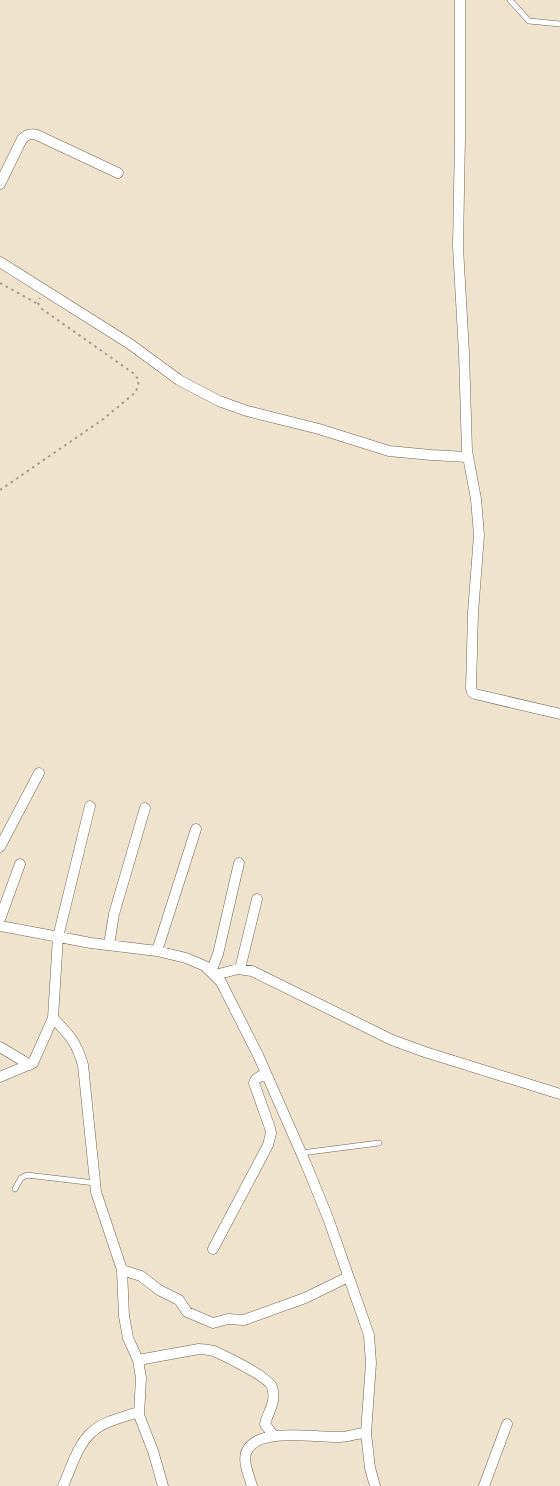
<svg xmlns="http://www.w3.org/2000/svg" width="560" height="1486" font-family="Figtree,sans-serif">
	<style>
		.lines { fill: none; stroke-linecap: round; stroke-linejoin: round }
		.lane-casing { stroke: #716552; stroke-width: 6 }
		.street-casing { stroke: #716552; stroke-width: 11 }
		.path { stroke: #a79d8c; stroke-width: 2; stroke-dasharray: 2.5 4; stroke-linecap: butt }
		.lane { stroke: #fff; stroke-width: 5 }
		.street { stroke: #fff; stroke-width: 10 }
	</style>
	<rect width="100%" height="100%" fill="#f0e3cd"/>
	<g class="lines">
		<defs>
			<path id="lane" d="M510 0 529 21 560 24
				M301 1153 379 1143
				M15 1189 21 1178 27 1175 95 1183"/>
			<path id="street" d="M460 0V137L458 247 464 353 467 451 476 499 479 535 473 613 471 688 472 692 475 694 560 714
				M0 184 22 139C27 134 31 133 37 135L118 173
				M0 262 130 344 179 380 219 401 247 411 319 429 389 451 431 455 467 457
				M0 847 39 773
				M0 919 20 864
				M0 926 91 943 157 951 186 958 205 966 221 982 258 1055 306 1164 328 1218 369 1335 371 1363 366 1433 370 1468 375 1486
				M109 945 114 914 145 808
				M157 951 196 829
				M240 969 257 899
				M211 972 218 954 239 863
				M215 975 238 969 252 971 392 1040 425 1052 560 1094
				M53 1018C70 1036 76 1041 83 1065L96 1192 122 1270 124 1316 128 1338 138 1360 141 1378 139 1415 153 1451 163 1486
				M0 1047 30 1065
				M0 1077 33 1063 53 1018 58 937 90 806
				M213 1249 268 1145 271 1133 270 1128 254 1083 256 1079 266 1073
				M122 1270 141 1276 159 1290 179 1300 187 1312 213 1323 228 1319 244 1320 305 1298 348 1277
				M138 1360 199 1349C204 1349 209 1350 214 1351 225 1356 269 1377 272 1387 277 1401 268 1412 265 1424L273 1435
				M63 1486C71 1469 77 1445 92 1432 104 1421 124 1417 138 1412
				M252 1486C249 1475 241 1459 248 1449 261 1427 318 1438 340 1437 349 1437 357 1433 366 1433
				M484 1486 507 1424"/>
		</defs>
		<use href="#lane" class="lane-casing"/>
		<use href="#street" class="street-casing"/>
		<path class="path" d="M0 283 38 304
			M0 490 102 420 136 392 139 380 133 373 42 309 38 303 40 298"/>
		<use href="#lane" class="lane"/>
		<use href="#street" class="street"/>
	</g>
</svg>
